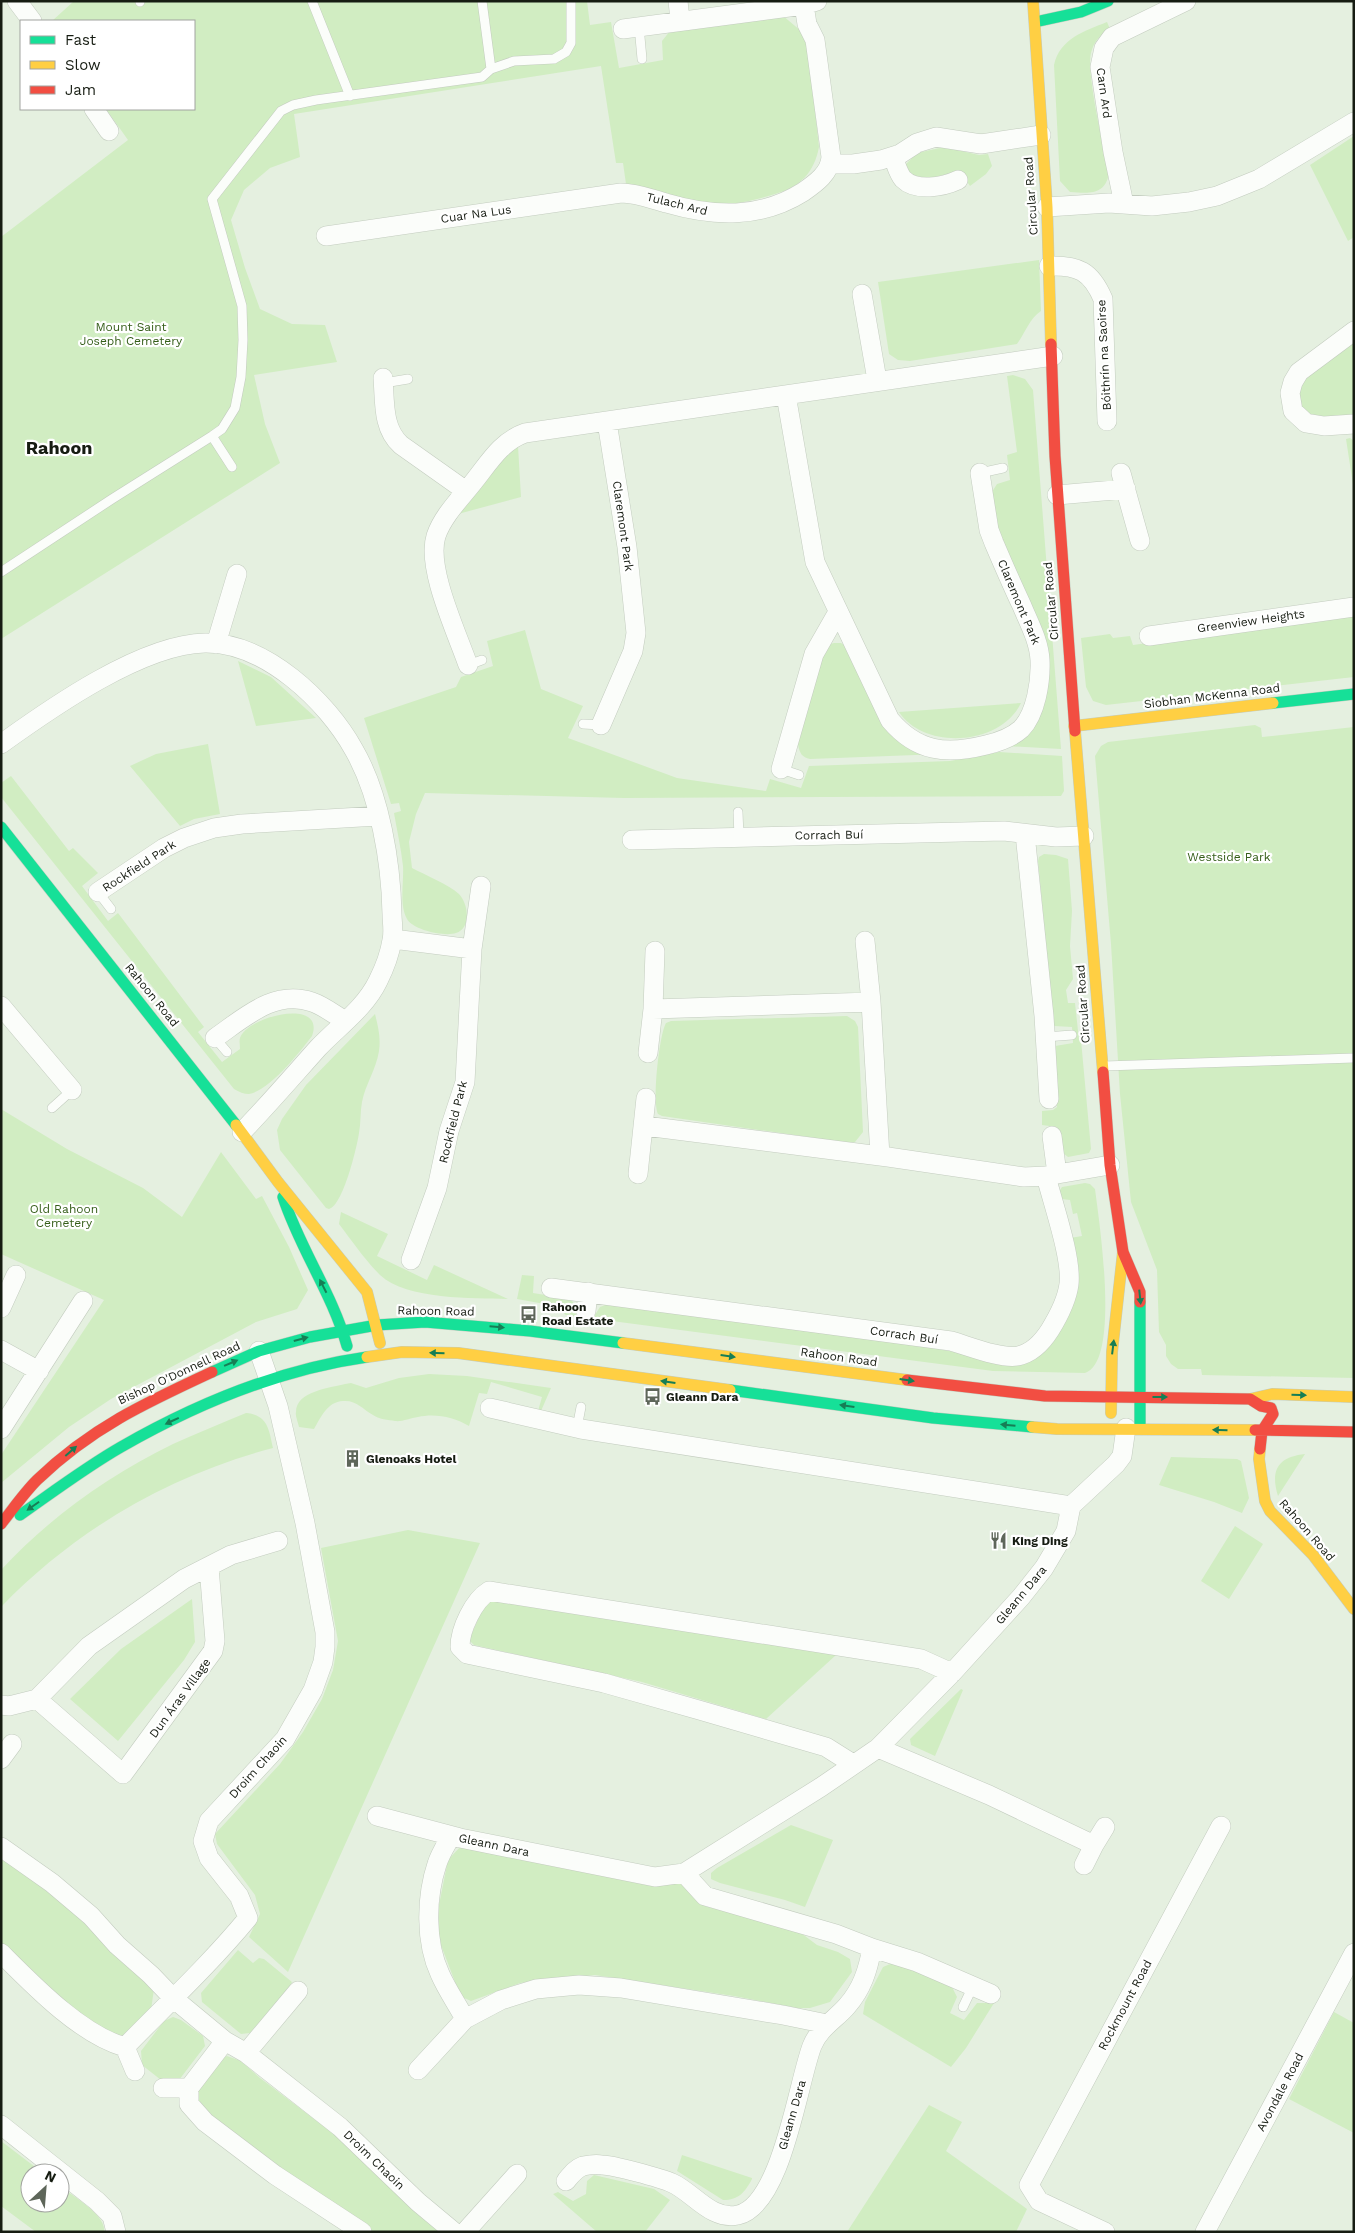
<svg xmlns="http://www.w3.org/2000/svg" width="1355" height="2233" font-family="'Work Sans',sans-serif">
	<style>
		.green { fill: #d1edc2 }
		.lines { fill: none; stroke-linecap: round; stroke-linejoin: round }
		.lane-casing { stroke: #c3ccbf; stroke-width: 10 }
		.street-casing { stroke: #c3ccbf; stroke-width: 20 }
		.fast-casing { stroke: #c3ccbf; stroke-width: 12 }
		.slow-casing { stroke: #c3ccbf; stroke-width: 12 }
		.jam-casing { stroke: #c3ccbf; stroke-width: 12 }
		.lane { stroke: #fbfdfa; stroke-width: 9 }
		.street { stroke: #fbfdfa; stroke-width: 19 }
		.fast { stroke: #16e098; stroke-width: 11 }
		.slow { stroke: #ffcf43; stroke-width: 11 }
		.jam { stroke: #f24e42; stroke-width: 11 }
		.oneway { fill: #167e55 }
		.labels { text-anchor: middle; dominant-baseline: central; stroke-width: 4.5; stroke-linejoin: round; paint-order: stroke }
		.street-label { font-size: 12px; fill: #161c12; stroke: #fff }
		.park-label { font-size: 12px; fill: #345d18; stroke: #fff }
		.poi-label { font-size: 12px; font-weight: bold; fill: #161c12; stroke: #fff; text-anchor: start }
		.district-label { font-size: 18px; font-weight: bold; fill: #161c12; stroke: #fff }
	</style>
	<rect width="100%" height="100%" fill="#e5f0e0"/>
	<path class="green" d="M74 1H587L590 25 611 22 619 68 663 60 662 41 670 31 782 15 801 31 808 45 819 147C814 173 800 187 775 194 743 204 719 208 685 199 665 194 646 186 626 184L623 163H616L601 66 294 114 300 157 270 168 244 190 231 220 245 268 260 309 292 324 325 325 337 362 254 375 265 424 280 463 1 639V237L128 140 106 109H194V21H52Z
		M1107 22 1110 29C1100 35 1094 41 1091 53 1086 72 1104 150 1109 173 1105 196 1089 193 1070 192L1060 181 1054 65C1060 38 1085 31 1107 22Z
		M1354 136V237L1348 241 1310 165Z
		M944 147 979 155 988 154 992 166 986 174 970 186 959 170C943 176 923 182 907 172L906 164 917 153Z
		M1039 260 1041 311C1030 318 1025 333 1017 344L910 361 898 360 889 354 878 282Z
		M1350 344H1354V414L1325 418 1313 417 1300 406 1297 386 1319 365Z
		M1013 375 1025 379 1033 390 1061 749 1006 746 1044 694 1001 541 990 495 997 484 1010 480 1007 455 1017 452 1007 376Z
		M1350 438 1354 441V491L1346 439Z
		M518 446 521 497 458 514 507 451Z
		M1354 615V677L1106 705 1093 701 1086 687 1081 638 1110 634 1113 638 1130 636 1133 645Z
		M525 630 541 689 583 706 568 738 677 778 766 791 770 779 801 788 809 766 950 761 999 752 1062 756 1064 791 1061 796 624 798 425 793 416 814 409 842 412 868C425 875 448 884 459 894 468 903 472 928 456 933 445 937 413 930 407 919 399 905 404 882 403 866 401 848 397 831 394 813L401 811 399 803 391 804 364 718 456 687 461 677 493 666 487 641Z
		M834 643H841L847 647 875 708 942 754 810 759C802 757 800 754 798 745L794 744 827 645Z
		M238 661 271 677 316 718 256 726Z
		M1021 703C1001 745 925 751 899 712Z
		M1255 725 1261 728 1262 737 1354 727V1378L1202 1375 1201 1369H1178L1171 1364 1166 1356V1345L1159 1332 1157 1270 1131 1202 1120 1094 1111 944 1095 756 1101 746 1108 742Z
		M208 744 220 814 194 819 180 826 130 766 156 754Z
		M11 776 69 851 73 848 98 873 82 886 108 921 118 913 204 1027 198 1032 222 1062 240 1049C240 1045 239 1041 240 1038 247 1016 326 997 312 1036 300 1052 269 1091 249 1094 244 1094 239 1092 234 1089L1 797V783Z
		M1044 854 1056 855 1068 859 1072 911 1070 946 1073 979 1066 990 1068 1003H1075L1079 1040H1081L1091 1149 1089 1153 1068 1157 1063 1153 1057 1127 1042 1125V1111L1053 1110 1057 1107 1055 1046 1073 1043 1072 1027 1054 1026 1038 861 1039 857Z
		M375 1014C378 1026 381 1038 379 1051 376 1070 365 1085 362 1102 360 1112 361 1123 359 1133 357 1147 343 1206 329 1209L326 1208 280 1150 277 1130 282 1119 306 1085Z
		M847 1016 855 1021 858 1027 863 1132 855 1142 850 1143 662 1116 658 1114C652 1103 659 1035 666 1023L671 1021Z
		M1 1109 67 1149 143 1188 182 1217 221 1152 256 1199 262 1196 289 1247 308 1290 297 1309 256 1322 111 1399 69 1427 1 1483V1455L104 1300 1 1254Z
		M1085 1183 1090 1184 1095 1189C1099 1220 1121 1362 1085 1373L993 1371 566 1315 550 1305 517 1299 522 1275 534 1276 533 1293 570 1299 573 1302 577 1316 593 1318 600 1307 608 1304 926 1347 955 1352 995 1363 1054 1337 1070 1238 1082 1236 1077 1213 1073 1214 1070 1200 1061 1199 1058 1193 1062 1187Z
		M341 1212 388 1234 377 1256 427 1280 434 1265 508 1299C473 1298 407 1300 380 1275 365 1260 352 1241 339 1224Z
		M429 1374 467 1376 551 1388 541 1411H538L542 1397 491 1382 487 1394 479 1393 469 1426C454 1417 435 1413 418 1417 410 1418 402 1422 395 1421 389 1420 378 1419 373 1415 362 1409 357 1400 343 1401 327 1402 321 1417 314 1429L299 1427C298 1422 295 1416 296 1412 296 1391 330 1388 345 1384L351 1383 366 1388 399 1378Z
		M246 1413C268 1415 269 1430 273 1448 170 1475 75 1530 1 1607V1570C49 1518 109 1475 173 1444 197 1433 222 1423 246 1413Z
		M1305 1454 1278 1496C1270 1470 1278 1457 1305 1454Z
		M1171 1457 1237 1459 1241 1461 1249 1498 1242 1513 1214 1502 1159 1485Z
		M1235 1526 1263 1544 1229 1599 1201 1581Z
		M408 1530 480 1543 288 1972 249 1937 260 1914 255 1895 217 1844 215 1834 280 1764 303 1732 322 1699 333 1670 338 1641 321 1548Z
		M192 1599 195 1642 184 1660 118 1741 70 1699 121 1649Z
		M489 1601H496L836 1655 766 1719 642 1682 474 1645 469 1640 484 1606Z
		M961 1689 963 1690 935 1756 911 1745 910 1739Z
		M791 1825 833 1840 805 1907 785 1900 720 1883 711 1879V1873L717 1868Z
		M460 1847 680 1881 705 1906 801 1933 817 1945 838 1952 850 1959 852 1972 830 2002 810 2008H797L734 1996 595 1975 520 1983 471 2001 462 1997 457 1987 439 1940 438 1910 448 1860Z
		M1 1857 81 1917 154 1989 151 2010 126 2039 111 2038 41 1984 1 1944Z
		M238 1950 253 1963 259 1958 264 1959 292 1982 286 1992 250 2033 241 2034 202 2002 201 1993Z
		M895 1962 951 1985 957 1997 950 2013 964 2020 977 2003H994L966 2048 951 2067 863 2014 865 2002 883 1967Z
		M1334 2012 1354 2023V2133L1289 2099Z
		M173 2017 181 2020 203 2036 205 2046 179 2080H161L142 2065 141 2051 164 2021Z
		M227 2056 241 2061 260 2078 347 2144 440 2232H374L287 2174 199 2106C192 2086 210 2073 222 2058Z
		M929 2105 962 2122 946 2151 1027 2209 1016 2232H847Z
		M1 2141 43 2173H30V2203H60V2186C72 2196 107 2215 104 2232H36L1 2206Z
		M682 2155 752 2178V2179C745 2192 739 2200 723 2200L677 2171Z
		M594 2175 654 2189 670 2200 645 2232H597L553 2194 558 2192 573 2201 586 2194 587 2181Z"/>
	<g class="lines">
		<defs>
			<path id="lane" d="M140 1V2
				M312 1 350 96
				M639 26 642 59
				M491 69 514 61 554 59 566 52 571 43V1
				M384 383 408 379
				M212 436 232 467
				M980 473 1003 468
				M1 572 112 499 212 436 222 429 235 408 241 377 243 340 242 306 212 199 281 111 293 105 316 100 482 77 491 69 482 1
				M468 665 482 660
				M583 724 601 725
				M781 769 799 775
				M738 812 739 837
				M98 892 111 909
				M1045 1037 1072 1035
				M215 1038 227 1052
				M1104 1066 1354 1058
				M52 1108 72 1090
				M577 1428 581 1407
				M963 2007 973 1986"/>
			<path id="street" d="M17 1 32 21
				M678 1 680 20
				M623 29 804 5 817 1
				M94 109 109 131
				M893 157C896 164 898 173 903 179 916 192 943 187 958 180
				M830 164H853L881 160 900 154 917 143 936 137 981 144 1041 135
				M1124 204 1113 152 1100 67 1104 48 1112 37 1186 1
				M1047 207 1109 203 1152 206 1189 202 1217 196 1259 179 1354 122
				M326 236 621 193C637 193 651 199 666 203 714 217 760 219 803 192 816 183 830 173 831 157L815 40 807 24 804 5
				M1049 266C1078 265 1091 271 1103 299L1107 421
				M862 294 877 380
				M1354 331 1299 372 1293 382 1290 393 1293 411 1306 423 1324 426 1354 424
				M383 378C385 401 382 428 401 445L466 491
				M786 395 815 562 890 720C917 752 946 755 986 745 999 742 1011 738 1021 729 1036 714 1041 681 1040 660 1039 641 1029 623 1022 606 1012 585 1003 564 994 543L989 530 980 473
				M1121 473 1140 541
				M1057 495 1126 489
				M1149 636 1354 607
				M216 644 237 574
				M468 665C457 633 426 568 436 536 443 515 462 497 475 480 490 461 502 441 525 433L1053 356
				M601 725 633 651 636 633 627 547 607 422
				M1 744C51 708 142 644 205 643 265 642 327 701 354 750 380 795 391 862 392 914 392 922 394 931 392 940 390 953 384 969 378 981 365 1008 339 1026 318 1048 293 1076 268 1105 242 1132
				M781 769 814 654 838 612
				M1025 834 1044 1016 1049 1099
				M632 840 1004 831 1056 837 1084 836
				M98 892 164 848 184 838 214 828 242 824 378 816
				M393 939 472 949
				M865 941 871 1002 880 1156
				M1 1006 72 1090
				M653 1009 871 1002
				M215 1038C244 1018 274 989 312 1002 324 1006 335 1015 345 1021
				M648 1053 653 1009 655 951
				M645 1126 888 1157 1024 1177 1046 1176 1110 1165
				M1052 1136 1057 1174
				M638 1174 646 1098
				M411 1260 437 1188 449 1131 465 1082 472 949 481 886
				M551 1288 951 1341C969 1346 1000 1359 1018 1356 1032 1353 1043 1341 1050 1330 1058 1317 1067 1300 1069 1284 1072 1258 1053 1204 1046 1176
				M1 1308 16 1275
				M586 1311 588 1292
				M1 1350 39 1371
				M490 1408 581 1429 1071 1506
				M1 1429 83 1301
				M37 1699 123 1774 213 1651 215 1641 209 1567
				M1 1705 9 1706 37 1699 89 1646 184 1579 231 1555 278 1541
				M878 1748 989 1795 1094 1845 1084 1865
				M1 1759 12 1744
				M853 1764 826 1747 699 1710 604 1683 467 1654 460 1647C460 1629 474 1600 489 1591L921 1659 952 1673
				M377 1816 460 1838 655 1877 684 1873 821 1787 878 1748 887 1739 952 1673 1021 1597 1044 1568 1066 1531 1071 1506 1116 1464 1122 1456 1126 1428
				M451 1836C446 1845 440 1854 437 1864 426 1897 425 1942 440 1974 447 1990 457 2004 465 2019
				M1094 1845 1105 1827
				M1 1847 52 1883 91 1916 117 1945 151 1975 173 1998 225 2041 246 2053 340 2127 418 2202 454 2232
				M684 1873 705 1896 836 1934 872 1948 917 1962 991 1994
				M1 1953C33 1985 81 2035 125 2047
				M225 2041 189 2088V2104L205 2122 275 2175 362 2232
				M125 2047C167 2004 209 1965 248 1918L239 1896 209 1858 203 1841 209 1821 285 1739 313 1690 323 1662 325 1647V1632L305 1523 278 1406 259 1351
				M125 2047 135 2071
				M246 2053 298 1991
				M418 2070 465 2019 501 2000 536 1989 579 1985 621 1988 783 2015 827 2024
				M163 2088H189
				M1 2125 97 2201 112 2216 116 2232
				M566 2181C571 2175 575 2169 583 2166 588 2165 597 2164 602 2165 613 2165 661 2178 672 2183 693 2192 711 2221 738 2215 782 2205 798 2082 812 2046 819 2028 836 2019 847 2006 862 1989 868 1970 872 1948
				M465 2232 517 2174
				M1105 2232 1039 2201 1029 2185 1221 1826
				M1205 2232 1354 1953"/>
			<path id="fast" d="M1035 22 1081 12 1108 1
				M1273 703 1354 694
				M1 827 236 1125
				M283 1197C300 1249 332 1293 347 1346
				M1140 1302V1428
				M212 1372 259 1351 310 1337 377 1325 425 1322 530 1331 623 1343
				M730 1390 933 1418 1032 1427
				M20 1515C53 1492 86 1467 121 1447 196 1404 282 1369 367 1357"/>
			<path id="slow" d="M1033 1 1047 207 1051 344
				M1074 726 1273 703
				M1075 731 1103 1072
				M236 1125 278 1182 367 1292 380 1343
				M623 1343 907 1380
				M367 1357 402 1352 458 1353 730 1390
				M1250 1399 1272 1394 1354 1397
				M1111 1413 1112 1352 1123 1252
				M1032 1427 1057 1429 1255 1430
				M1260 1449 1259 1459 1265 1501 1270 1511 1313 1555 1354 1609"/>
			<path id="jam" d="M1051 344 1055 456 1075 731
				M1103 1072 1110 1165 1123 1252 1140 1292V1302
				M907 1380 1045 1396 1250 1399 1261 1406 1271 1408 1273 1414 1262 1431 1260 1449
				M1255 1430 1354 1432
				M1 1524C13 1509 24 1493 37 1480 91 1428 145 1403 212 1372"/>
		</defs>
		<use href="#lane" class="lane-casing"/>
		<use href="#street" class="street-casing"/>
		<use href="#fast" class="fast-casing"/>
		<use href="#slow" class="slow-casing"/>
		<use href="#jam" class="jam-casing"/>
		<use href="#lane" class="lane"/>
		<use href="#street" class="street"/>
		<use href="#fast" class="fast"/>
		<use href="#slow" class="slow"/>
		<use href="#jam" class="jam"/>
	</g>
	<defs><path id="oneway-solid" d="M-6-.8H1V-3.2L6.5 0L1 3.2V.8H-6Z" transform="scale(1.25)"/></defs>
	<g class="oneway">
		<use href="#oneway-solid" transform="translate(323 1286) rotate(-117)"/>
		<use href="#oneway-solid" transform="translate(1140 1297) rotate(84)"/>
		<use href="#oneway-solid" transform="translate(497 1327) rotate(5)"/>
		<use href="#oneway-solid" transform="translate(301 1339) rotate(-15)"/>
		<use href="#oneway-solid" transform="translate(1113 1347) rotate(-83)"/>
		<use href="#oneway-solid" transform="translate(437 1353) rotate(-179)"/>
		<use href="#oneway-solid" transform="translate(728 1356) rotate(8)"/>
		<use href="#oneway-solid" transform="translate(231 1363) rotate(-23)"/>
		<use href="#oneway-solid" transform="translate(907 1380) rotate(8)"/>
		<use href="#oneway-solid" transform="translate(668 1382) rotate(-172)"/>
		<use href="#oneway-solid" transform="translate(1299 1395) rotate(2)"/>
		<use href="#oneway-solid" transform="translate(1160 1397)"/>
		<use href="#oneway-solid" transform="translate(847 1406) rotate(-172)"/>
		<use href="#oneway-solid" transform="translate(172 1421) rotate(155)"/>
		<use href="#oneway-solid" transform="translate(1008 1425) rotate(-175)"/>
		<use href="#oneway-solid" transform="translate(1220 1430) rotate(-178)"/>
		<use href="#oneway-solid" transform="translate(71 1451) rotate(-41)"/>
		<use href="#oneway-solid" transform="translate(33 1506) rotate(145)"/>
	</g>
	<defs>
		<symbol id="bus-bare" viewBox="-9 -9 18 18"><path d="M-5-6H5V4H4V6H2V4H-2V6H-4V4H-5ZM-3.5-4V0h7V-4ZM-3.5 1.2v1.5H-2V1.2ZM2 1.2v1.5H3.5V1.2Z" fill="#5e665a" stroke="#fff" stroke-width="2.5" paint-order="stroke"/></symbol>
		<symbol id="building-bare" viewBox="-9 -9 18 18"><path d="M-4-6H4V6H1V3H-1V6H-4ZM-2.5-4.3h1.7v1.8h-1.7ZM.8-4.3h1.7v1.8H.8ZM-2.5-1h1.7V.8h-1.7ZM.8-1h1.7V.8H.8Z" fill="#5e665a" stroke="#fff" stroke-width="2.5" paint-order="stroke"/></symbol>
		<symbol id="restaurant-bare" viewBox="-9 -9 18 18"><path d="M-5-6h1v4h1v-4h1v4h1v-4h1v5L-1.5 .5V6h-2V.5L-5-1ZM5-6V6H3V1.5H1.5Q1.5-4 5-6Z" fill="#5e665a" stroke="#fff" stroke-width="2.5" paint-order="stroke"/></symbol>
	</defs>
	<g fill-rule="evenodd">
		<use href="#bus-bare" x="516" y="1302" width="25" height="25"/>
		<use href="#bus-bare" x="640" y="1384" width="25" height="25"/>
		<use href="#building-bare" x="340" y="1446" width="25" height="25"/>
		<use href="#restaurant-bare" x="986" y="1528" width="25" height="25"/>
	</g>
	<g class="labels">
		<g class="street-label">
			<text transform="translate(1104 93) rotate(82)">Carn Ard</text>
			<text transform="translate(1031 196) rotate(-94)">Circular Road</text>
			<text transform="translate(677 204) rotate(14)">Tulach Ard</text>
			<text transform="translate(476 214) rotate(-8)">Cuar Na Lus</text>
			<text transform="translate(1104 355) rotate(-93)">Bóithrín na Saoirse</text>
			<text transform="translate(623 526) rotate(82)">Claremont Park</text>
			<text transform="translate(1051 601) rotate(-95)">Circular Road</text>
			<text transform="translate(1019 602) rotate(67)">Claremont Park</text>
			<text transform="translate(1251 621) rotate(-8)">Greenview Heights</text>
			<text transform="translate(1212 696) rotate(-7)">Siobhan McKenna Road</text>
			<text transform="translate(829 835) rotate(-1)">Corrach Buí</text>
			<text transform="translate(139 866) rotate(-33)">Rockfield Park</text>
			<text transform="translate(152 995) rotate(51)">Rahoon Road</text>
			<text transform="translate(1083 1004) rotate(-94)">Circular Road</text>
			<text transform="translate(453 1122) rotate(-76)">Rockfield Park</text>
			<text transform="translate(436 1311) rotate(1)">Rahoon Road</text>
			<text transform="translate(904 1335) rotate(8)">Corrach Buí</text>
			<text transform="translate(839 1357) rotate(8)">Rahoon Road</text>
			<text transform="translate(179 1373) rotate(-25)">Bishop O'Donnell Road</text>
			<text transform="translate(1307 1530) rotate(49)">Rahoon Road</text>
			<text transform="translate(1021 1595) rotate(-50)">Gleann Dara</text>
			<text transform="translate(180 1698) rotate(-54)">Dun Áras Village</text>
			<text transform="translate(258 1767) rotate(-48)">Droim Chaoin</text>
			<text transform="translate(494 1845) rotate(12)">Gleann Dara</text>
			<text transform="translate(1125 2005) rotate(-62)">Rockmount Road</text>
			<text transform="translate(1280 2092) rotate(-62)">Avondale Road</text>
			<text transform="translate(792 2115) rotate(-74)">Gleann Dara</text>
			<text transform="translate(374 2160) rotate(44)">Droim Chaoin</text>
		</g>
		<g class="park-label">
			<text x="131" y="327">Mount Saint<tspan x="131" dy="14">Joseph Cemetery</tspan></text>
			<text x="1229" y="857">Westside Park</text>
			<text x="64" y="1209">Old Rahoon<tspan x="64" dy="14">Cemetery</tspan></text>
		</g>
		<g class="poi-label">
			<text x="542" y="1307">Rahoon<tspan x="542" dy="14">Road Estate</tspan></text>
			<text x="666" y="1397">Gleann Dara</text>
			<text x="366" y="1459">Glenoaks Hotel</text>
			<text x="1012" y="1541">King Ding</text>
		</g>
		<g class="district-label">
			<text x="59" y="447">Rahoon</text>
		</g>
	</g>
	<rect width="1355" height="2233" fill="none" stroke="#161c12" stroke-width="5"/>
	<rect x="20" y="20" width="175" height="90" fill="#ffffff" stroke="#a2a4a0"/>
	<rect x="30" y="36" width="25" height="8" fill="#16e098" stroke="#a2a4a0"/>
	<text x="65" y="45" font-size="15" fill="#161c12">Fast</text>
	<rect x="30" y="61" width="25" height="8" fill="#ffcf43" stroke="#a2a4a0"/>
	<text x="65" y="70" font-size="15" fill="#161c12">Slow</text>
	<rect x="30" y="86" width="25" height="8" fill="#f24e42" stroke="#a2a4a0"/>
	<text x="65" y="95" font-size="15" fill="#161c12">Jam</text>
	<g transform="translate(45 2188) rotate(26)"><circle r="24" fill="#ffffff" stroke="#a2a4a0"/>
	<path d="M0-4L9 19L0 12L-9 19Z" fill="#5e665a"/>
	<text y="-8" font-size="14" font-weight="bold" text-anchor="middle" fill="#161c12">N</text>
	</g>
</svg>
